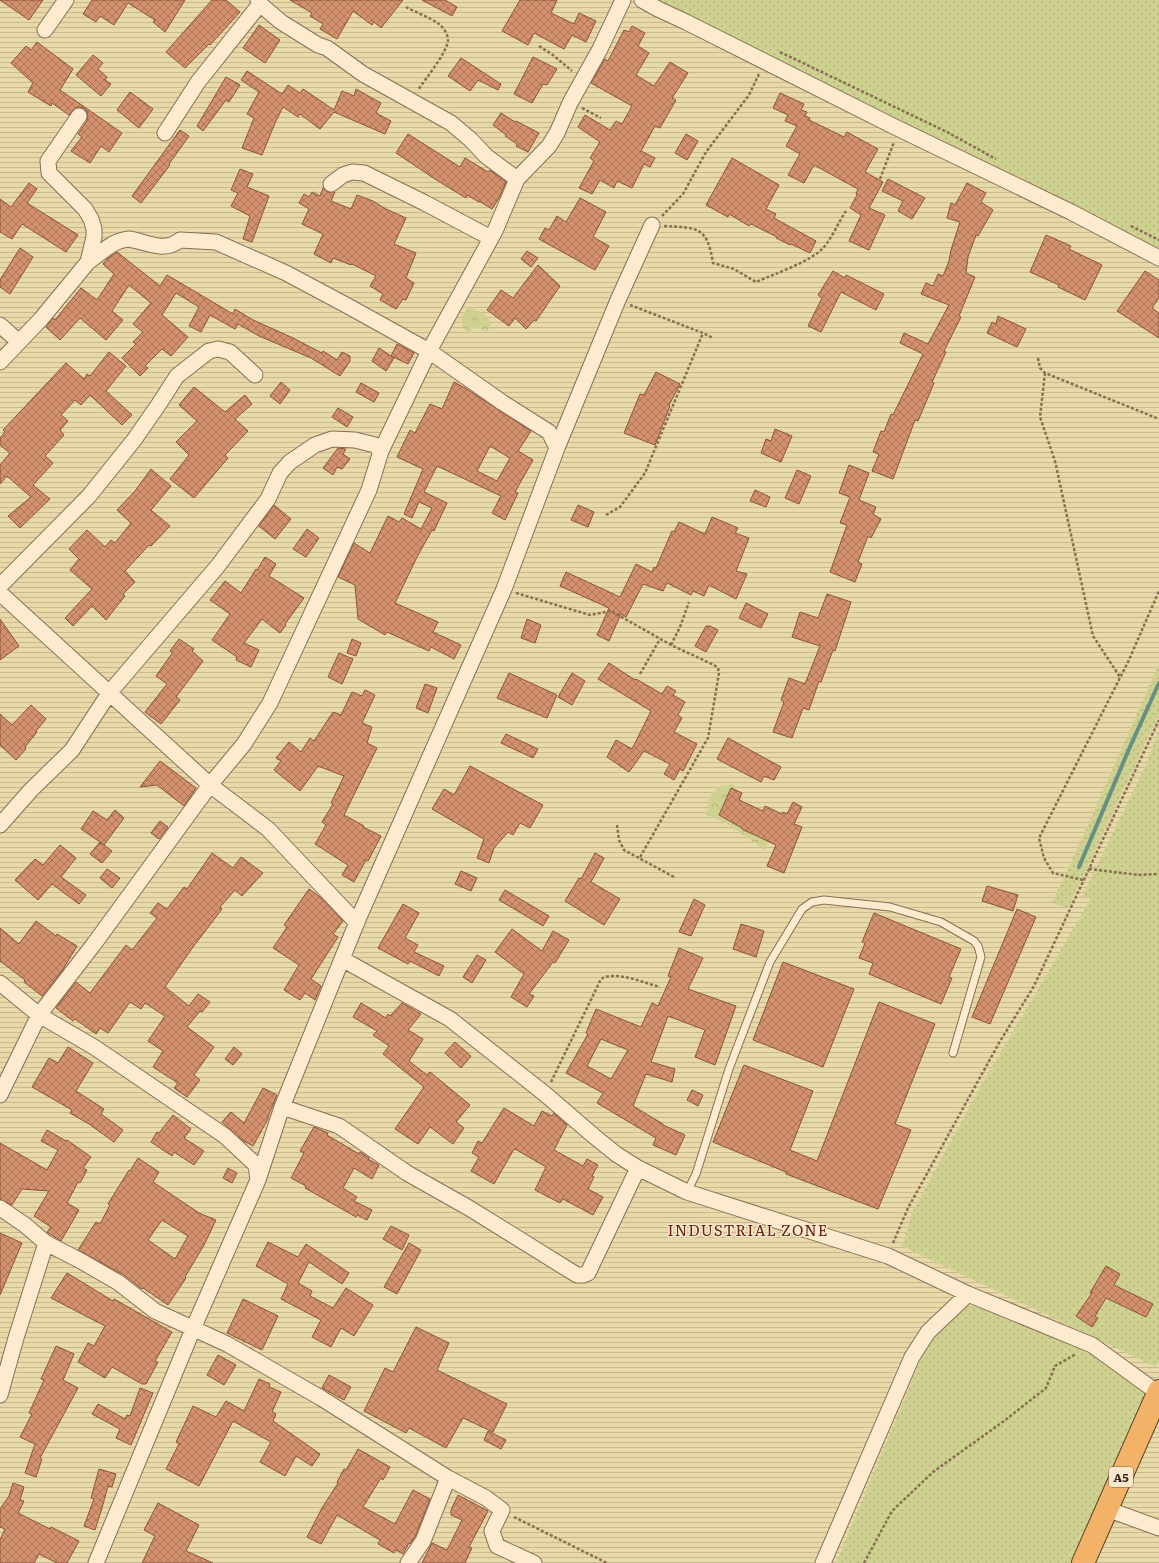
<svg xmlns="http://www.w3.org/2000/svg" width="1159" height="1563" font-family="Literata,serif">
	<style>
		.farmland { fill: url(#farmland-rules) }
		.grass { fill: url(#grass-dots) }
		.forest { fill: url(#forest-crowns) }
		.lines { fill: none; stroke-linecap: round; stroke-linejoin: round }
		.stream { stroke: #679083; stroke-width: 4 }
		.building { fill: url(#building-cross-hatch); stroke: #8c5337; fill-rule: evenodd }
		.service-casing { stroke: #8b6d54; stroke-width: 9 }
		.minor-casing { stroke: #8b6d54; stroke-width: 17 }
		.trunk-casing { stroke: #583b29; stroke-width: 24 }
		.path { stroke: #8b6d54; stroke-width: 2.5; stroke-dasharray: 3 2; stroke-linecap: butt }
		.service { stroke: #fcebcf; stroke-width: 7 }
		.minor { stroke: #fcebcf; stroke-width: 15 }
		.trunk { stroke: #f2b368; stroke-width: 22 }
		.labels { text-anchor: middle; dominant-baseline: central; stroke-width: 3; stroke-linejoin: round; paint-order: stroke }
		.shield { fill: #f9e8cc; stroke: #72604f; stroke-width: 1 }
		.shield-label { font-size: 12px; font-weight: bold; fill: #38261a }
		.quarter-label { font-size: 15px; letter-spacing: 1px; fill: #692115; stroke: #f9e8cc }
	</style>
	<defs>
		<pattern id="farmland-rules" width="6" height="5" patternUnits="userSpaceOnUse"><rect width="6" height="5" fill="#e8d9a8"/><path d="M0 2.5h6" fill="none" stroke="#c8ba90"/></pattern>
		<pattern id="grass-dots" width="8" height="8" patternUnits="userSpaceOnUse"><rect width="8" height="8" fill="#ced18f"/><path d="M2 2h.1M6 6h.1" fill="none" stroke="#b2b37b" stroke-width="1.8" stroke-linecap="round"/></pattern>
		<pattern id="forest-crowns" width="20" height="18" patternUnits="userSpaceOnUse"><rect width="20" height="18" fill="#ced18f"/><path d="M2 6a3 3 0 1 1 6 0M12 15a3 3 0 1 1 6 0" fill="none" stroke="#b2b37b"/></pattern>
		<pattern id="building-cross-hatch" width="8" height="8" patternUnits="userSpaceOnUse"><rect width="8" height="8" fill="#d4916d"/><path d="M0 0l8 8M0 8l8-8" fill="none" stroke="#ad7659"/></pattern>
	</defs>
	<rect width="100%" height="100%" fill="#f2debb"/>
	<path class="farmland" d="M0 0H1159V1563H0Z"/>
	<path class="grass" d="M652 0H1159V258Z
		M1159 664V714L1068 908 1052 903 1080 843Z
		M1159 731V1361L1156 1367 902 1246 913 1211 982 1084 1039 988 1091 898 1082 897 1142 773Z
		M985 1305 1085 1349 1148 1394 1073 1563H836L926 1348 943 1327 969 1306Z"/>
	<path class="forest" d="M469 307 483 313 492 323 487 332 479 328H474L469 333 463 328 461 317Z
		M733 784 745 804 777 818 765 850 726 823 707 815 709 798 719 786Z"/>
	<g class="lines">
		<path class="stream" d="M1079 867 1129 749 1159 683"/>
	</g>
	<path class="building" d="M0 0H43L29 20Z
		M92 0H185L165 32 153 22 155 20 128 3 114 25 100 16 96 22 83 14Z
		M212 0H226L240 12 210 45 209 44 185 68 166 52Z
		M290 0H403L381 28 374 22 372 25 353 11 337 39 320 29 323 24 310 16 312 13Z
		M422 0H445L457 7 452 16Z
		M520 0H557L551 13 574 24 579 13 596 21 586 42 572 35 564 49 534 33 528 45 502 31Z
		M259 25 280 40 265 63 243 48Z
		M632 26 645 33 638 46 649 53 636 75 654 86 670 62 688 73 672 98 676 100 660 128 655 126 641 151 655 158 650 167 644 164 632 188 617 181 614 188 600 180 592 194 579 188 594 161 590 158 600 142 578 127 585 115 610 130 616 121 622 124 632 106 591 83 605 59 608 61 624 30 629 32Z
		M37 42 73 69 60 90 122 133 109 152 101 146 90 163 71 151 82 137 78 134 87 121 88 116 87 112 84 108 79 107 75 108 69 115 52 103 51 106 28 92 33 83 11 63 26 46 31 50Z
		M93 55 103 63 98 69 107 77 105 80 111 84 101 96 76 75Z
		M533 57 557 69 547 85 543 84 532 103 514 94Z
		M461 58 501 84 498 90 478 80 470 91 448 76Z
		M247 71 282 94 288 85 300 93 303 89 334 110 342 91 354 96 356 89 381 103 376 113 391 121 385 134 334 112 320 129 300 114 298 117 283 107 275 123 262 155 242 148 254 118 247 114 259 92 241 80Z
		M226 77 240 85 229 102 226 100 203 131 197 126Z
		M130 92 153 109 139 128 117 110Z
		M780 93 804 104 801 110 807 112 805 116 810 118 809 120 844 137 847 132 878 149 865 172 883 182 869 208 885 215 869 250 849 241 861 215 850 208 857 195 856 194 858 189 814 165 804 183 788 175 800 154 786 146 797 126 785 121 788 115 773 108Z
		M501 113 515 122 516 121 539 133 528 152 516 146 517 144 505 136 506 135 493 125Z
		M180 130 189 136 169 164 170 165 141 203 132 196Z
		M408 134 460 167 465 158 488 172 490 170 506 182 499 198 492 209 479 201V202L467 195 466 198 438 181 396 153Z
		M686 134 698 141 687 160 675 153Z
		M732 158 779 185 766 209 776 214 774 218 816 241 810 253 791 244 790 245 776 238 777 237 751 224 749 226 729 214 728 217 706 205Z
		M240 169 253 174 247 187 269 196 252 242 243 239 250 216 231 206 238 193 231 190Z
		M888 179 925 198 912 219 898 211 903 201 882 191Z
		M29 183 37 189 27 203 78 235 66 252 22 224 12 239 0 232V199L11 207Z
		M967 183 986 193 981 202 993 210 978 236 976 235 968 257 966 273 975 277 959 316 961 317 944 351 946 352 932 382 934 383 918 421 915 420 893 479 872 471 879 454 873 452 881 431 884 432 891 414 893 415 923 354 900 343 904 333 928 344 949 305 921 294 926 283 933 286 938 274 943 276 949 261 951 250 960 222 947 218 951 203 955 205Z
		M323 188 328 192H335L331 201 351 209 357 195 373 201 386 209 406 218 394 244 416 253 406 278 414 283 406 300 403 299 396 309 380 300 383 294 370 286 376 276 352 264 351 265 333 258 331 263 314 254 323 234 302 224 309 209 299 203 304 194 309 197 312 192 320 196Z
		M580 198 606 212 593 237 609 246 595 270 539 239 545 228 549 230 557 216 566 222Z
		M1046 235 1071 246 1069 249 1102 265 1085 300 1058 287 1059 285 1030 272Z
		M20 248 33 257 10 294 0 287V280Z
		M527 251 538 258 531 267 521 259Z
		M117 252 160 286 167 275 233 314 235 309 253 320 291 337 322 353 323 351 337 360 342 352 350 356V361L340 376 311 358 259 336 238 324 235 329 210 315 201 332 189 326 199 307 176 293 162 315 188 337 171 356 162 349 145 366 148 368 140 376 122 358 136 344 133 342 143 332 133 324 151 303 129 285 112 311 123 320 106 340 80 318 60 340 46 327 53 318 55 320 81 288 97 300 114 274 103 264 107 259Z
		M538 265 560 286 536 321 534 320 526 329 515 318 509 326 487 310 501 290 513 298Z
		M833 271 845 278 846 275 884 294 876 310 841 292 821 332 808 326 822 298 818 295Z
		M1145 271 1159 280V298L1152 308 1159 313V338L1117 311Z
		M998 316 1026 329 1017 347 987 333 992 322 996 324Z
		M397 344 414 353 408 364 391 356Z
		M379 348 394 358 386 371 372 361Z
		M109 352 126 366 106 391 132 415 122 425 90 395 81 405 75 400 61 415 68 421 60 430 64 435 45 456 53 463 33 485 50 499 20 528 8 516 31 497 7 476 0 484V465L10 453 0 445V438L5 432 3 430 66 363 84 379 87 374 90 376Z
		M656 372 680 384 669 405 670 406 655 445 624 433 640 394 644 395Z
		M281 382 290 390 280 404 270 396Z
		M454 382 465 388 531 431 518 451 533 460 515 492 518 493 505 520 492 513 501 496 437 466 424 492 447 503 434 531 432 530 417 557 395 603 438 622 433 632 461 645 454 659 431 647 429 651 387 632 385 635 358 619 355 585 338 577 354 543 370 553 388 516 399 522 402 518 421 529 432 508 419 502 412 518 404 514 423 469 397 457 410 430 415 433 430 404 442 409ZM490 446 510 458 497 481 477 471Z
		M361 383 379 393 374 402 356 392Z
		M194 387 225 412 245 395 252 404 235 419 248 431 225 455 228 458 194 498 170 479 189 455 176 442 197 421 179 405Z
		M338 408 353 417 347 427 332 417Z
		M775 429 792 436 781 462 761 453 766 439 771 441Z
		M338 448 346 449 343 454 350 459 342 469 337 467 333 475 323 468Z
		M849 465 869 473 859 500 876 507 873 514 881 519 871 538 868 536 858 562 862 564 855 582 830 572 847 525 840 523 850 497 839 493Z
		M151 469 171 486 151 510 170 526 151 546 149 545 125 571 135 582 123 594 125 596 106 620 92 606 73 626 65 618 92 589 70 570 79 559 69 549 87 530 105 547 111 540 115 543 131 523 117 510 135 491Z
		M797 470 811 476 799 504 785 498Z
		M755 490 770 497 766 507 750 501Z
		M274 505 291 519 275 539 259 526Z
		M578 505 594 512 588 527 571 520Z
		M712 517 738 528 735 533 749 538 736 571 747 574 736 599 709 585 704 596 693 591 691 595 667 583 663 591 643 584 626 617 621 614 609 641 597 635 609 608 560 586 566 572 620 597 636 564 652 572 654 567 656 568 672 531 674 532 679 522 705 534Z
		M307 529 319 538 306 557 293 549Z
		M265 557 276 564 269 576 304 598 285 624 286 625 280 633 262 619 244 643 259 650 251 667 236 660 237 657 212 640 230 614 210 600 225 581 241 593 256 569 257 570Z
		M827 594 851 602 835 651 833 650 821 682 819 681 809 710 803 708 792 738 773 732 784 702 781 700 789 678 805 684 820 646 792 637 800 612 818 618Z
		M746 603 768 614 761 628 739 618Z
		M0 619 19 646 0 660Z
		M527 619 541 625 535 643 521 638Z
		M706 626H710L718 630 706 652 695 646Z
		M179 639 194 649 192 651 203 661 176 697 180 700 161 724 145 712 167 684 156 676 173 652 170 651Z
		M352 639 361 643 356 656 347 653Z
		M339 653 353 659 342 684 328 677Z
		M609 663 635 680 636 679 662 694 667 686 676 691 673 695 685 702 678 715 682 718 674 732 697 744 683 771 680 769 674 780 664 774 670 764 644 751 629 772 607 757 616 740 632 749 651 711 598 679Z
		M509 673 557 695 547 718 497 698Z
		M572 673 585 681 572 705 558 697Z
		M425 684 437 688 428 713 416 708Z
		M365 690 375 695 362 723 372 727 367 743 377 748 344 815 364 826 363 827 381 836 368 861 366 860 354 882 342 875 348 865 315 844 326 825 322 822 333 804 331 803 344 776 318 766 300 791 274 770 281 761 276 758 289 742 301 752 310 738 314 741 333 712 341 715 352 692 362 696Z
		M31 705 46 719 36 731 37 732 25 747 26 749 16 760 0 745V714L12 725Z
		M506 734 538 749 533 758 501 743Z
		M728 738 781 767 774 780 764 776 761 782 717 759Z
		M160 761 196 788 184 806 157 785 140 787Z
		M470 766 543 805 530 828 520 823 513 835 508 832 494 848 489 863 477 858 484 839 432 809 444 789 454 795Z
		M731 788 742 793 739 800 763 811 765 806 782 814 783 812 787 814 793 802 802 807 794 824 802 827 784 873 767 866 776 845 742 829V828L719 815Z
		M115 810 124 818 104 845 100 842 112 851 102 863 90 854 100 842 81 829 93 811 107 820Z
		M160 821 168 827 159 839 151 833Z
		M60 845 76 858 61 877 86 895 79 904 52 884 38 900 15 880 35 859 43 865Z
		M212 853 233 868 241 857 263 873 242 896 235 890 220 907 222 909 193 947 165 987 189 1006 198 994 210 1002 202 1012 200 1011 187 1027 214 1047 194 1075 200 1080 187 1097 174 1088 178 1083 153 1067 163 1051 148 1041 165 1016 145 1003 141 1009 130 1002 108 1033 100 1028 96 1034 75 1019 73 1021 56 1008 76 982 90 993 126 945 132 950 157 918 150 913 158 903 167 909 184 887 187 889Z
		M595 853 604 858 591 882 620 899 604 925 565 901 579 878 581 879Z
		M107 869 120 878 112 888 100 878Z
		M461 871 477 878 471 891 455 884Z
		M987 886 1018 895 1013 911 982 901Z
		M309 889 320 897 343 921 333 934 338 937 311 979 321 986 315 1000 305 993 300 1000 284 990 299 965 273 948 287 927 284 925Z
		M505 890 549 916 543 926 499 900Z
		M694 899 705 905 691 936 679 932Z
		M403 904 419 913 405 938 418 945 414 952 444 966 439 976 410 961 408 964 378 948Z
		M1017 909 1036 917 990 1024 972 1017Z
		M874 913 961 949 949 977 952 978 941 1004 869 974 873 963 859 958 865 943 862 942Z
		M36 921 56 936 57 934 77 946 62 971 42 996 24 982 25 980 0 961V928L19 944Z
		M741 924 764 931 756 957 733 949Z
		M512 929 542 951 553 931 569 940 555 963 553 962 529 994 534 996 527 1007 511 997 524 974 495 952Z
		M679 948 703 958 688 989 736 1006 715 1065 695 1057 705 1030 668 1016 651 1062 675 1069 672 1082 646 1074 633 1106 663 1124V1125L685 1135 676 1155 653 1145 656 1138 597 1103 603 1093 566 1073 588 1034 586 1033 596 1009 641 1027 652 1003 658 1006 671 977 668 976ZM601 1039 628 1050 611 1079 587 1066Z
		M477 955 486 960 472 983 463 977Z
		M783 962 854 989 823 1067 753 1040Z
		M879 1002 935 1024 895 1124 911 1130 878 1209 786 1174V1172L713 1142 744 1065 813 1091 790 1150 817 1161Z
		M361 1003 386 1018 388 1014 390 1016 402 1003 421 1014 408 1030 423 1039 409 1061 427 1075 430 1072 470 1105 456 1122 464 1128 453 1144 430 1127 418 1144 395 1129 424 1087 383 1054 389 1046 373 1035 377 1031 353 1017Z
		M455 1042 471 1056 461 1068 445 1053Z
		M68 1047 93 1063 76 1091 104 1109 101 1114 123 1130 114 1142 89 1124 70 1113 72 1110 32 1087 49 1058 58 1063Z
		M234 1047 242 1054 233 1065 225 1059Z
		M263 1088 277 1095 268 1117V1119L253 1146 242 1140 222 1122 231 1112 244 1123Z
		M692 1090 703 1095 698 1106 687 1100Z
		M504 1108 534 1126 542 1111 552 1116 554 1113 567 1125 554 1150 583 1166 587 1159 598 1165 592 1176 594 1177 588 1189 603 1197 593 1215 563 1199 560 1203 535 1190 546 1167 517 1150 514 1149 494 1184 471 1171 479 1157 472 1153 478 1141 482 1143Z
		M173 1115 191 1129 184 1138 204 1151 194 1165 174 1152 172 1156 151 1142 157 1132 159 1133Z
		M314 1127 328 1133 327 1135 359 1154 360 1152 369 1158 368 1159 379 1165 372 1179 354 1168 343 1188 357 1197 354 1201 372 1210 367 1220 357 1215 356 1217 305 1188 306 1186 291 1178 304 1153 300 1151Z
		M47 1130 66 1141 67 1140 91 1157 83 1168 87 1170 80 1183 78 1182 67 1203 79 1210 61 1241 47 1232 51 1227 34 1216 49 1191 22 1189 12 1205 0 1199V1143L47 1170 58 1150 41 1141Z
		M138 1158 159 1172 153 1182 199 1213 216 1220 204 1245 185 1277 186 1278 168 1305 143 1288 142 1289 124 1275 78 1250 96 1222 100 1224 110 1205 108 1204 129 1170 130 1171ZM162 1220 188 1236 175 1259 148 1240Z
		M228 1168 237 1173 232 1183 223 1178Z
		M391 1226 409 1235 402 1250 383 1239Z
		M0 1233 22 1243 0 1295Z
		M268 1242 298 1257 306 1244 349 1273 342 1284 309 1262 298 1283 312 1291 310 1296 333 1308 346 1288 373 1305 354 1336 341 1328 331 1347 312 1337 321 1320 281 1299 288 1284 256 1266Z
		M409 1243 421 1250 397 1294 384 1287Z
		M1106 1266 1120 1274 1114 1285 1153 1304 1146 1317 1106 1298 1095 1316 1098 1318 1092 1327 1076 1316 1092 1293H1090Z
		M67 1273 113 1301 114 1299 172 1332 155 1361 158 1362 146 1384H142L112 1367 105 1378 78 1362 88 1343 94 1346 105 1326 51 1298Z
		M243 1299 278 1316 262 1350 227 1333Z
		M416 1327 449 1343 437 1370 507 1404 493 1432 463 1418 446 1448 409 1428 406 1433 364 1411 385 1368 393 1372Z
		M56 1346 74 1354 63 1380 78 1388 40 1458 42 1459 36 1477 25 1473 35 1444 20 1437 32 1414 29 1413 44 1380 41 1379Z
		M218 1355 236 1365 224 1385 207 1375Z
		M329 1375 351 1387 344 1400 322 1388Z
		M259 1379 270 1384 269 1387 281 1392 272 1412 276 1414 273 1421 320 1454 312 1466 296 1456 285 1476 260 1462 271 1442 233 1421 199 1486 166 1469 179 1444 176 1442 193 1406 216 1417 226 1401 244 1411Z
		M140 1388 153 1393 131 1445 116 1438 120 1429 92 1414 98 1404 125 1419 127 1415 130 1416Z
		M488 1431 506 1440 501 1449 484 1440Z
		M358 1449 390 1467 383 1480 381 1478 363 1507 395 1524 413 1490 430 1499 415 1537 410 1544 409 1543 403 1554 396 1550 394 1553 378 1544 380 1540 337 1515 321 1544 307 1537 322 1508 338 1483 337 1482 344 1469 346 1470Z
		M99 1469 116 1474 112 1487 108 1486 102 1508 95 1530 84 1526 94 1499 91 1498Z
		M13 1483 24 1487 20 1500 24 1501 18 1513 50 1529 51 1527 79 1541 67 1563H57L39 1554 34 1563H0V1540L5 1529 0 1527V1509L9 1496Z
		M458 1495 488 1511 469 1547 472 1548 465 1563H422L432 1543 447 1550 462 1520 451 1515V1510Z
		M158 1503 199 1525 186 1551 213 1563H142L155 1536 144 1530Z"/>
	<g class="lines">
		<defs>
			<path id="service" d="M687 1192 696 1174 729 1069 770 962 802 909 812 902 824 900 890 907 941 922 974 941 978 946 981 957 953 1053"/>
			<path id="minor" d="M642 0 658 9 686 22 895 127 1071 212 1159 258
				M260 4 281 22 318 45 327 48 363 74 451 123 471 140 486 156 517 179
				M45 30 66 0
				M165 133 198 82 260 4 258 0
				M331 184 343 175 352 172 364 173 425 203 491 238
				M88 262C101 253 113 240 129 239 147 242 164 253 180 240L216 242 286 273 346 305 429 351 503 403 549 432 557 448
				M0 325 19 342
				M0 362 41 319 88 262 94 237V229L91 219 85 209 49 173 48 161 79 116
				M0 586 89 496 134 440 159 404 177 376 209 351 218 349 230 352 255 375
				M0 593 210 785 268 829 357 923
				M0 825 31 790 72 750 110 692 217 567 268 499 280 473 290 462 315 445 332 439 355 440 375 445 381 451
				M342 959 450 1019 545 1094 595 1137 616 1154 638 1168 687 1192 888 1256 968 1294 1092 1345 1158 1393
				M0 983 39 1015 94 1047 225 1136 256 1165 258 1180
				M0 1095 39 1015 94 944 210 785 244 744 270 703 369 490 381 451 429 351 495 231 517 179 549 146 557 133 570 103 600 49 623 0
				M282 1107 339 1126 407 1173 469 1208 577 1275H583L588 1273 638 1168
				M0 1208 25 1225 46 1243 81 1261 119 1283 155 1311 227 1344 321 1398 448 1478 486 1498 502 1510 492 1531 497 1546 534 1563
				M0 1395 16 1338 46 1243
				M1107 1509 1159 1528
				M96 1563 193 1329 258 1180 282 1107 359 917 504 589 557 448 618 300 652 225
				M408 1563 423 1541 448 1478
				M823 1563 912 1357 928 1332 968 1294"/>
			<path id="trunk" d="M1083 1563 1159 1391"/>
		</defs>
		<use href="#service" class="service-casing"/>
		<use href="#minor" class="minor-casing"/>
		<use href="#trunk" class="trunk-casing"/>
		<path class="path" d="M406 7C415 12 431 18 439 24 443 27 448 34 448 40 447 53 426 78 418 90
			M539 46 553 55 572 71
			M780 52 947 132 996 159
			M582 108 601 118
			M880 179 894 142
			M662 216 683 194 706 152 749 95 759 74
			M664 226C698 228 707 226 713 263L734 269 756 282C774 274 810 262 823 248 831 240 839 221 846 211
			M1131 226 1159 240
			M630 305 703 333 713 338
			M1038 358 1040 368 1045 373 1159 419
			M1045 373 1040 417 1055 461 1093 636 1120 677
			M606 515 620 507 645 473 703 333
			M516 593 590 615 611 611 671 645 714 665 718 668 719 673 708 738 639 859
			M671 645 680 627 689 602
			M640 674 660 639
			M617 825 619 840 624 850 674 877
			M1089 869 1139 875 1159 874
			M1083 880 1053 873 1044 858 1039 838 1128 662 1159 591
			M551 1082 601 979C615 970 644 983 660 987
			M893 1243 908 1208 999 1043 1034 986 1159 720
			M514 1517 607 1563
			M864 1563 892 1511 933 1472 1004 1421 1046 1388 1055 1366 1076 1354"/>
		<use href="#service" class="service"/>
		<use href="#minor" class="minor"/>
		<use href="#trunk" class="trunk"/>
	</g>
	<g class="labels">
		<rect class="shield" x="1109" y="1467" width="24" height="20" rx="3"/>
		<g class="shield-label">
			<text x="1121" y="1477">A5</text>
		</g>
		<g class="quarter-label">
			<text x="748" y="1229">INDUSTRIAL ZONE</text>
		</g>
	</g>
</svg>
